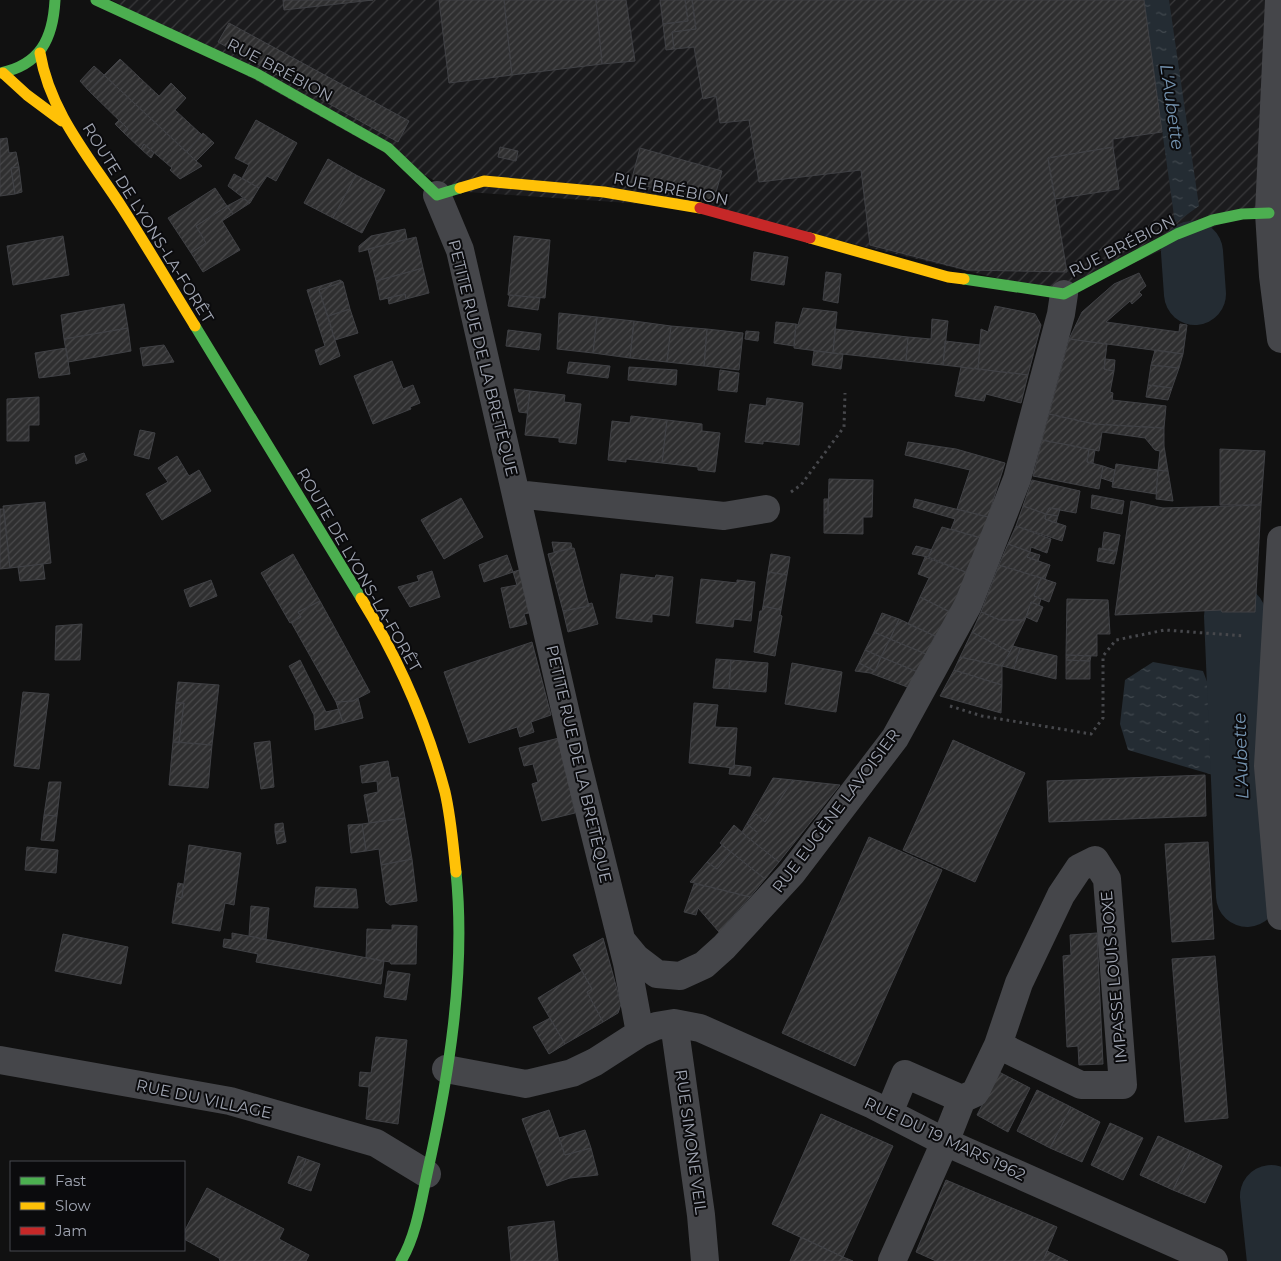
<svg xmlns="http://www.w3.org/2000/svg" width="1281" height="1261" font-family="Montserrat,sans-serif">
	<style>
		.industrial { fill: url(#industrial-furrows) }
		.water { fill: url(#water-ripples) }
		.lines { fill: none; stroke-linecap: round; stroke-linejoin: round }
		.river { stroke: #242c33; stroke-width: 62 }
		.building { fill: url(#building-hatch); stroke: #404145 }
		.path { stroke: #47484c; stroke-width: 3; stroke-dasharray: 2.5 4; stroke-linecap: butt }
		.street { stroke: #45464a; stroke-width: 28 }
		.fast { stroke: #4caf50; stroke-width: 11 }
		.slow { stroke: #ffc107; stroke-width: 11 }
		.jam { stroke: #c62828; stroke-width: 11 }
		.labels { text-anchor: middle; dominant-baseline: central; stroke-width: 4; stroke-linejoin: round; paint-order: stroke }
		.street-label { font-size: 16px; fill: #a1a6b3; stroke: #0b0b0d }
		.water-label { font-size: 18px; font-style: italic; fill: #7594b1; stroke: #0b0b0d }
	</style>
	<defs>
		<pattern id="industrial-furrows" width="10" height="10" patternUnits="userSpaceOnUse" patternTransform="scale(1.25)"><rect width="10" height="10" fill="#1b1b1d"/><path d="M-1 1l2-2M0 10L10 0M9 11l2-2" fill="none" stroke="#39393b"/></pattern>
		<pattern id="water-ripples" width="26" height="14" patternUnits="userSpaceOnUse" patternTransform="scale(1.25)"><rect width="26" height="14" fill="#242c33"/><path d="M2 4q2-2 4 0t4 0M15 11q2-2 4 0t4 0" fill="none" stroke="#41484e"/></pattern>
		<pattern id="building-hatch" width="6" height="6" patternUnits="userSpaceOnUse" patternTransform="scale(1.25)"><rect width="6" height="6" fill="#2f2f30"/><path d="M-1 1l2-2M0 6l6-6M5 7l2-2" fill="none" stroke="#4a4a4c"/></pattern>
	</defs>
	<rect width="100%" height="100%" fill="#111"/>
	<path class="industrial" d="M112 0H1281V213L1243 214 1064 294 702 208 453 191Z"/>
	<path class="water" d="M1144 0H1169L1199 206 1175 223Z
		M1153 662 1203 671 1214 700 1220 777 1128 750 1120 724 1125 680Z"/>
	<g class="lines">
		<path class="river" d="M1192 252 1195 294
			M1235 616 1247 896
			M1271 1196 1278 1261"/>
	</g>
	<path class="building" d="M283 0H373L284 10Z
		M439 0H504L512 75 449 83Z
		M504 0H596L602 64 512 75Z
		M596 0H626L635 61 602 64Z
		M660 0H685L688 21 663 24Z
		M685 0H692L696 29 672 32 674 49 666 50 663 24 688 21Z
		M692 0H1144L1162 132 1113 139V147L1048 158 1067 272 967 270 870 245 861 170 759 182 749 120 720 123 716 96 703 99 694 47 674 49 672 32 696 29Z
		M229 23 409 121 398 142 218 42Z
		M120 59 159 96 171 83 186 98 175 110 202 135 187 152 104 75Z
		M94 66 104 75 89 91 80 81Z
		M104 75 196 161 202 166 180 179 170 170 172 168 144 144 141 149 124 133 128 129 89 91Z
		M119 120 128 129 124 133 115 124Z
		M256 120 297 143 276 181 267 176 259 188 242 178 249 165 235 158Z
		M203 133 214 143 196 161 187 152Z
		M7 138 9 153 16 152 19 167 11 168 15 194 0 196V139Z
		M144 144 154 153 151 158 141 149Z
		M500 147 518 151 516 161 498 157Z
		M1113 147 1119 189 1055 199 1048 158Z
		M640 148 722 171 713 203 631 182Z
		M328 159 356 175 333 218 304 203Z
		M19 167 22 192 15 194 11 168Z
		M234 174 259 188 250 203 228 186Z
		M356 175 385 190 362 233 333 218Z
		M215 188 227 206 196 226 206 243 191 253 168 218Z
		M242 198 250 203 233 214 227 206Z
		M227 206 233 214 222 221 240 250 203 272 191 253 206 243 196 226Z
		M405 229 407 239 359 252V246L371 236Z
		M63 236 69 275 13 285 7 246Z
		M514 236 550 240 545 298 508 295Z
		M416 237 423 268 376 281 368 249Z
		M754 252 788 257 784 285 751 280Z
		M423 268 429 293 406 299 405 294 380 300 376 281Z
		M826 272 841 274 838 303 823 300Z
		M1139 273 1146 286 1139 292 1142 295 1132 304 1130 301 1106 322 1179 332 1180 324 1187 325 1183 354 1069 339 1082 312 1114 284Z
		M340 280 343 282 319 290 340 356 320 365 315 350 325 346 307 290Z
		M343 282 350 309 328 316 319 290Z
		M405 294 406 299 389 304 388 298Z
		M510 295 540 298 538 310 508 306Z
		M124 304 128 328 64 339 61 315Z
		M995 306 1035 314 1041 325 1028 375 978 369 981 329 988 332Z
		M803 308 837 312 833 353 794 348 796 324 798 325Z
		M350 309 358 333 335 340 328 316Z
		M559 313 597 317 593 353 557 349Z
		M597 317 634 321 630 358 593 353Z
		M932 319 948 321 943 365 906 361 908 337 931 339Z
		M634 321 671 326 667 362 630 358Z
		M776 322 796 324 794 346 774 343Z
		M671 326 707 329 704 366 667 362Z
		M128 328 131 351 68 362 64 339Z
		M707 329 743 333 739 370 704 366Z
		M835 329 908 337 906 361 833 353Z
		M508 330 541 334 539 350 506 346Z
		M746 331 759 332 758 341 745 339Z
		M1069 339 1107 344 1104 369 1114 371 1110 392 1113 393 1112 400 1166 406 1164 428 1094 424 1049 414Z
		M945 341 980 345 978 369 943 365Z
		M164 345 174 362 143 366 140 348Z
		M66 348 70 374 39 378 35 353Z
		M1155 350 1183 354 1179 368 1151 365Z
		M814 351 843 354 841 369 812 365Z
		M1105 359 1115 360 1114 371 1104 369Z
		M392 361 403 389 413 385 420 403 410 407 411 409 373 424 354 376Z
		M569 362 610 366 608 378 567 373Z
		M1151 365 1179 368 1172 388 1148 385Z
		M629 367 677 370 676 385 628 380Z
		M961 367 1028 375 1021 403 986 394 984 401 955 396Z
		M720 370 739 373 737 392 718 390Z
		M1148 385 1172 388 1168 400 1146 397Z
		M514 389 530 391 527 413 519 412Z
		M530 391 565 395 564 402 581 404 576 444 559 442V438L525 435Z
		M39 397V425H29V441H7V399Z
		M767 398 803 403 799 445 763 441V444L745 442 750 404 766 406Z
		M1049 414 1094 424 1164 428V446L1168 471 1158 470 1160 451 1155 450 1145 438 1102 432 1099 451 1042 440Z
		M631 416 667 420 662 463 626 459V462L608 460 612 421 630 423Z
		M667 420 702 424V431L720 433 715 472 698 470V467L662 463Z
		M140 430 155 433 149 459 134 455Z
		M1042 440 1089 449 1087 462 1103 466 1099 489 1033 476Z
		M908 442 956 449 1005 463 988 517 957 509 970 470 905 455Z
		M1089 449 1095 450 1093 463 1087 462Z
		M1220 449 1265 451 1261 505H1220Z
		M84 453 87 460 76 464 75 456Z
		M177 456 189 476 199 470 211 491 162 520 146 494 168 482 158 468Z
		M1116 464 1158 470 1156 494 1112 487Z
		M1103 466 1115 470 1113 482 1101 478Z
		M1158 470 1168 471 1173 501 1156 499Z
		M829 479 873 480 872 517H863V534L824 533V515H828Z
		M1032 480 1080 491 1076 513 1049 508 1046 514 1023 506Z
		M1092 495 1124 501 1122 514 1091 508Z
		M461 498 483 537 444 559 421 520Z
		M824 499H828V515H824Z
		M915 499 988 517 981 538 951 529 955 519 913 507Z
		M1131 501 1163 508 1261 505 1255 612H1222L1221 610 1115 615Z
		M45 502 51 563 10 568 3 506Z
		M1023 506 1046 514 1045 519 1066 526 1062 541 1016 526Z
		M1049 508 1060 509 1058 516 1046 514Z
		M0 509H4L10 568 0 569Z
		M1046 514 1058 516 1056 523 1045 519Z
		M1016 526 1051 539 1047 553 1031 547 1030 552 1008 544Z
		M942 527 981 538 966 572 928 557Z
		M1104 532 1120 535 1117 551 1102 549Z
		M552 542 571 543 572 548 554 552Z
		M1008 544 1030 552 1027 557 1050 565 1045 579 999 565Z
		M916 546 932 550 928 557 912 554Z
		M574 548 589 606 563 611 548 554Z
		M1099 548 1117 551 1114 564 1097 561Z
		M1030 552 1040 555 1038 561 1027 557Z
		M293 554 320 601 298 612 301 617 290 623 261 573Z
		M771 554 790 557 787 575 768 572Z
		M507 555 513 572 484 582 479 565Z
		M925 557 968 573 950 612 920 597 929 578 918 574Z
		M43 564 45 579 20 581 18 567Z
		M999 565 1041 578 1034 596 1041 599 1039 605 1031 602 1025 620H1000L981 612Z
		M519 570 529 613 524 614 527 624 510 628 501 588 517 585 513 572Z
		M432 571 440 597 410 607 398 587 419 581 417 576Z
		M768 572 787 575 781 610 763 606Z
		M621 574 655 578 656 575 673 577 669 616 652 614V622L616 618Z
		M1041 578 1056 583 1049 602 1034 596Z
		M701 579 737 583V580L755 582 751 621 734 619 733 627 696 623Z
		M211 580 217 596 190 607 184 590Z
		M920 597 950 612 935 636 908 624Z
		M1067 599 1108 600 1110 634H1097V656L1066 655Z
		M320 601 370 692 353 701 336 702 291 622 301 617 298 612Z
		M1031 602 1043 607 1037 622 1026 617Z
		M592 603 598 624 568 632 563 611 589 606 588 604Z
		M763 606 781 610 780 615 782 616 775 656 754 652 760 611H762Z
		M981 612 1000 620H1025L1010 652 972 632Z
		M882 613 899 619 890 639 874 632Z
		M899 619 935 636 926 654 890 639Z
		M82 624 80 660H55L56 626Z
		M874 632 890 639 881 657 865 650Z
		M972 632 1010 652 1002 666 960 657Z
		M890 639 926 654 918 672 881 657Z
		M532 642 551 715 531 722 534 732 520 737 517 727 469 743 444 672Z
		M1013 646 1020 648 1014 669 1002 666Z
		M1020 648 1057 656 1056 679 1014 669Z
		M865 650 881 657 875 671 859 663Z
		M1066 655 1091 656 1090 661 1066 660Z
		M881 657 918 672 910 688 870 673 855 671 859 663 875 671Z
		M960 657 1002 666V685L954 670Z
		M716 659 731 660 729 689 713 688Z
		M300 660 326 712 339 709 343 723 315 730 314 715 289 666Z
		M731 660 768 663 766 692 729 689Z
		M1066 660 1090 661V679H1066Z
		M792 663 842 672 836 712 785 704Z
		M954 670 1002 685 1001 713 940 696Z
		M178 682 219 685 212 745 179 742 184 703H176Z
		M23 692 49 694 39 769 14 766Z
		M358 698 363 718 343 723 336 702 353 701Z
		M176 703H184L179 742H173Z
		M694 703 718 705 715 727 737 728 734 768 689 763Z
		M559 738 575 813 542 821 532 784 538 782 533 764 524 766 519 748Z
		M953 740 1025 773 975 882 903 850Z
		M270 741 274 787 261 789 254 743Z
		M173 742 212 745 208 788 169 785Z
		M388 761 391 778 398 777 405 818 369 823 364 795 378 792 377 781 362 783 360 766Z
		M734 765 751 767 750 776 729 774 730 768H734Z
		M1205 775 1206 816 1049 822 1047 781Z
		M773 778 793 780 765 822 756 814 747 824 758 833 751 840 742 832Z
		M793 780 840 785 779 862 751 840 758 833 747 824 756 814 765 822Z
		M49 782H61L57 816 44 815Z
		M44 815 57 816 54 841 41 840Z
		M405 818 412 859 381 865 379 849 366 851 362 824Z
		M283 823 284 831 275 832V824Z
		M362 824 366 851 351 853 348 825Z
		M734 825 746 836 731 852 720 843Z
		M284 831 286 842 277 844 275 832Z
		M746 836 779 862 765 879 731 852Z
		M869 837 942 870 855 1066 782 1033Z
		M1208 842 1214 939 1172 942 1165 844Z
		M189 845 241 853 234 905 225 903 220 931 172 923 176 896 182 898Z
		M722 845 731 852 717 869 707 862Z
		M27 847 58 850 56 873 25 870Z
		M731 852 765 879 750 897 690 882 707 862 717 869Z
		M412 859 417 901 390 905 386 902 381 865Z
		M178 883 183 884 182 898 176 896Z
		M694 884 706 886 750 897 719 932 698 908 696 915 684 912Z
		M316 887 356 889 358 908 314 907Z
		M251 906 269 908 266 940 249 936Z
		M392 925 417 926 416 964H391L390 962 366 958 367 929 392 930Z
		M232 933 384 961 381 984 256 962 258 954 223 947 224 939 232 940Z
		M1097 933 1103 1064 1079 1065 1078 1046 1067 1047 1063 956 1071 955 1070 935Z
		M63 934 128 947 121 984 55 971Z
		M603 938 621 1004 618 1013 603 1022 587 992 592 989 573 955Z
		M1215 956 1228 1118 1185 1122 1172 959Z
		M388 971 410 974 406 1000 384 997Z
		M582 971 592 989 587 992 603 1022 565 1044 538 998Z
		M550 1018 565 1044 549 1054 533 1027Z
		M376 1037 407 1040 398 1124 366 1119 369 1087 359 1086 360 1072 371 1073Z
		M999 1072 1030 1088 1008 1132 977 1115Z
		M1037 1090 1071 1107 1050 1148 1017 1131Z
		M1071 1107 1100 1122 1082 1162 1050 1148Z
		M549 1110 565 1155 591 1148 598 1175 570 1178 547 1186 522 1119Z
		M821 1114 893 1146 843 1257 772 1224Z
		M1110 1123 1143 1138 1123 1180 1091 1165Z
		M585 1130 591 1148 565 1155 559 1138Z
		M1158 1136 1191 1151 1173 1190 1140 1175Z
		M1191 1151 1222 1166 1205 1203 1173 1190Z
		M298 1156 306 1159 296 1186 288 1183Z
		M306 1159 320 1164 311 1191 296 1186Z
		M946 1180 1057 1227 1043 1261H936L916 1252Z
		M207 1188 284 1229 279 1239 309 1255 306 1261H220L219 1258 184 1239V1232Z
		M554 1221 558 1261H511L508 1227Z
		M801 1237 843 1257 853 1261H790Z
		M1047 1251 1068 1261H1043Z"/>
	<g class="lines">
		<path class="path" d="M791 492 801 485 844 427 845 393
			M950 706 982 716 1091 734 1103 718V656L1116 640 1165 630 1244 636"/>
		<path class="street" d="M1279 0 1269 213 1273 276 1281 339
			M437 195 460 250 577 762 627 963 640 1033
			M516 494 724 516 766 509
			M1281 540 1268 766 1281 916
			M622 941 636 958 657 974 680 976 704 965 724 947 792 873 895 738 968 605 1017 479 1061 314 1064 294
			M674 1023 701 1215 705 1261
			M0 1060 230 1101 376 1143 427 1174
			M446 1069 526 1084 572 1073 595 1062 640 1033 656 1026 674 1023 700 1028 873 1105 945 1142 1214 1261
			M962 1099 975 1093 998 1045 1081 1085H1123L1107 879 1095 860 1079 868 1061 895 1019 983 998 1045
			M889 1113 905 1074 962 1099 945 1142 892 1261"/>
		<path class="fast" d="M96 0 257 74 388 148 437 195 460 188
			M0 73C40 65 53 39 55 0
			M964 279 1064 294 1177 234 1213 220 1242 214 1269 213
			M195 326 361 598
			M401 1261C416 1236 421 1202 427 1174 449 1076 466 972 456 872"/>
		<path class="slow" d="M40 53C50 113 91 159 123 209 148 248 171 287 195 326
			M3 73 27 95 62 121
			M460 188 484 181 604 192 700 208
			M810 238 948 277 964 279
			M361 598C398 658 427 724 445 792 451 818 453 845 456 872"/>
		<path class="jam" d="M700 208 810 238"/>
	</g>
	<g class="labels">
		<g class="street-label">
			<text transform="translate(280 70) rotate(28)">RUE BRÉBION</text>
			<text transform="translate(671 189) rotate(11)">RUE BRÉBION</text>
			<text transform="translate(148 223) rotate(58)">ROUTE DE LYONS-LA-FORÊT</text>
			<text transform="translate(1122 246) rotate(-27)">RUE BRÉBION</text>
			<text transform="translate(483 358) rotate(76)">PETITE RUE DE LA BRETÈQUE</text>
			<text transform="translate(359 570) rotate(60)">ROUTE DE LYONS-LA-FORÊT</text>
			<text transform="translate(579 764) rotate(77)">PETITE RUE DE LA BRETÈQUE</text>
			<text transform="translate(836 811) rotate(-53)">RUE EUGÈNE LAVOISIER</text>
			<text transform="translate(1114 977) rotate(-95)">IMPASSE LOUIS JOXE</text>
			<text transform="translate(204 1099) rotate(12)">RUE DU VILLAGE</text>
			<text transform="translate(945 1139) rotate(25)">RUE DU 19 MARS 1962</text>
			<text transform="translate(691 1142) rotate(82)">RUE SIMONE VEIL</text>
		</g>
		<g class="water-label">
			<text transform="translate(1172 107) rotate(82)">L'Aubette</text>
			<text transform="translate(1241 756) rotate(-92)">L'Aubette</text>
		</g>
	</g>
	<rect x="10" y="1161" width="175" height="90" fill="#0b0b0d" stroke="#47494f"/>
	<rect x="20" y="1177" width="25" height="8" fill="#4caf50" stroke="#47494f"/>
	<text x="55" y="1186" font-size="15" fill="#a1a6b3">Fast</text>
	<rect x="20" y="1202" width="25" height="8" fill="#ffc107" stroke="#47494f"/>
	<text x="55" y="1211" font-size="15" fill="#a1a6b3">Slow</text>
	<rect x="20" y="1227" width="25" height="8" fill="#c62828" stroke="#47494f"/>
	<text x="55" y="1236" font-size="15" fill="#a1a6b3">Jam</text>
</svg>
